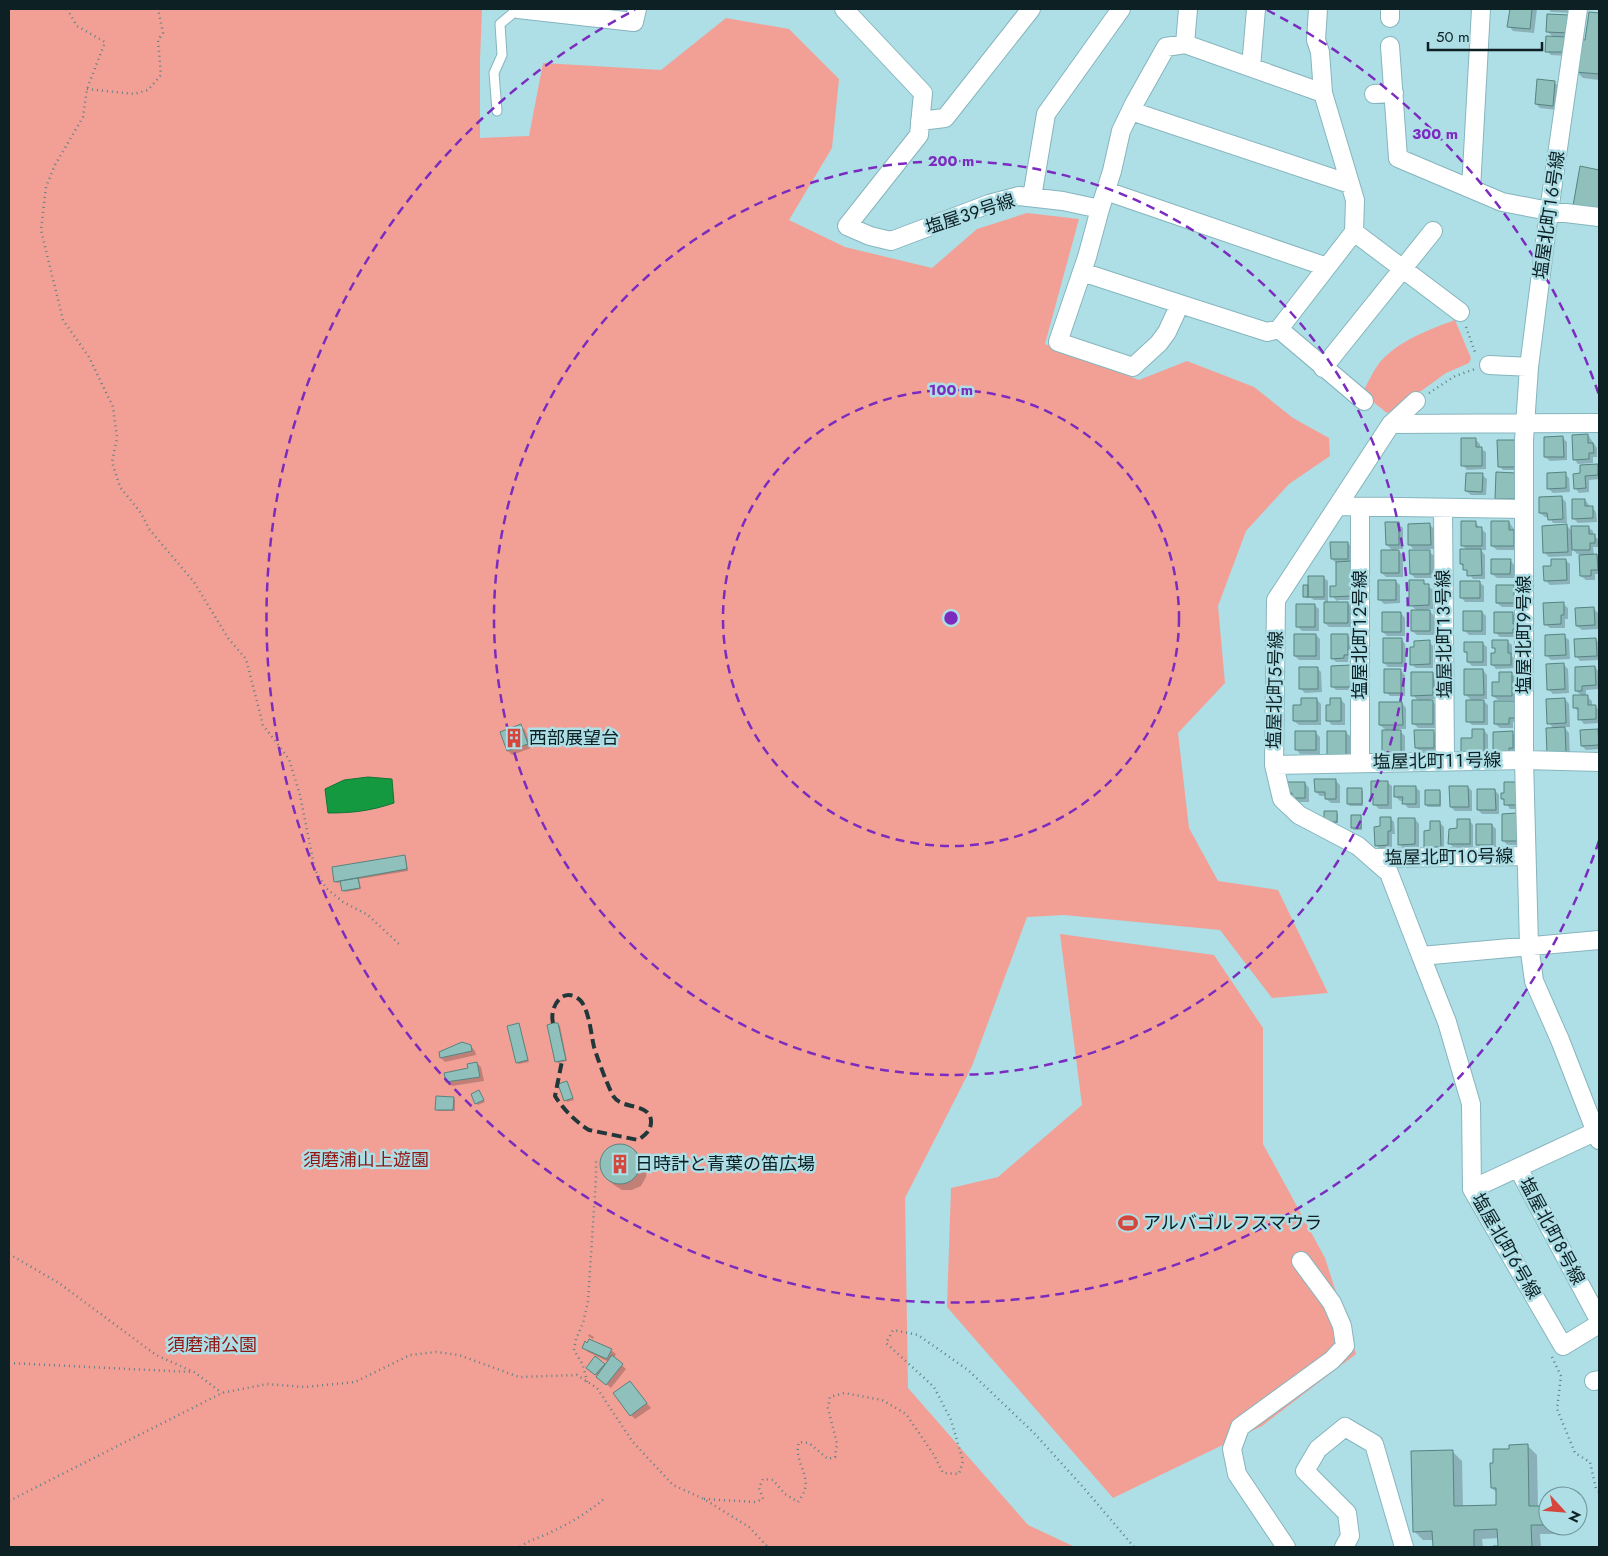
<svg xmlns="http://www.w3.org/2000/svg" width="1608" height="1556" font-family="Jost,'Noto Sans JP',sans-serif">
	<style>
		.green { fill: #f2a095 }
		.water { fill: #149941; stroke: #127538 }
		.shadow { fill: #0003 }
		.building { fill: #8fc0bb; stroke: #568480 }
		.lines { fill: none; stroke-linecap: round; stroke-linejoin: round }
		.service-casing { stroke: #86b5bd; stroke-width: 11 }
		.minor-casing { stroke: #86b5bd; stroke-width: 20 }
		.path { stroke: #5f8086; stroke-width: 2.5; stroke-dasharray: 1 4; stroke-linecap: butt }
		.service { stroke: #fff; stroke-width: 9 }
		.minor { stroke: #fff; stroke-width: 18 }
		.rail { stroke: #21383b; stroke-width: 4; stroke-dasharray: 10 5; stroke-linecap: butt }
		.ring { fill: none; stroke: #7b2cbf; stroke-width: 2.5; stroke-dasharray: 9 6 }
		.labels { text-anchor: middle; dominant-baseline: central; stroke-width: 5; stroke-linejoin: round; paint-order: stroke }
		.street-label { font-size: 18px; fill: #0d2023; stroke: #aedee6 }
		.poi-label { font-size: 18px; fill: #0d2023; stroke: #aedee6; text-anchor: start }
		.park-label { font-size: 18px; fill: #901612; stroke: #aedee6 }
		.centre { fill: #7b2cbf; stroke: #aedee6; stroke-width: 2.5 }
		.ring-label { font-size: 15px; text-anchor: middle; font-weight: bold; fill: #7b2cbf; stroke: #aedee6; stroke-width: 5; stroke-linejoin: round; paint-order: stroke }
	</style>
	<rect width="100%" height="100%" fill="#aedee6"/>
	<path class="green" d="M9 9H482L480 60V138L529 136 543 63 661 70 726 18 789 29 839 79 832 148 789 220 845 247 932 268 977 229 1027 213 1079 219 1045 344 1139 380 1187 361 1254 387 1293 418 1329 438 1330 456 1289 484 1246 531 1218 606 1225 683 1178 733 1189 828 1218 881 1278 890 1328 993 1272 998 1220 930 1064 915 1027 917 972 1066 905 1198 908 1388 1028 1525 1075 1547H9Z
		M1455 320 1471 358 1469 363 1446 373 1395 410 1387 413 1362 393C1368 383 1373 371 1380 362 1400 340 1428 330 1455 320Z
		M1060 934 1214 955 1263 1028V1144L1325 1258 1356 1354 1262 1426 1113 1498 947 1307 951 1188 998 1177 1082 1105Z"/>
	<path class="water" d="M368 777 392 779 394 803C370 811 353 813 328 813L325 789 344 780Z"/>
	<path class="shadow" d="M1511 9H1537L1534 33 1513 31 1509 26Z
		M1548 9H1574L1573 13 1551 12Z
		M1590 13 1599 15V80L1583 78 1576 71 1586 41Z
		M1570 16 1573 37 1564 36 1570 42 1569 56 1551 55 1547 51 1554 38 1547 31Z
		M1554 82 1559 87 1557 110 1540 108 1536 104Z
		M1588 435 1597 448V457H1593V463L1578 464 1574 459Z
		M1562 437 1567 442V460L1550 461 1545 457Z
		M1475 439 1480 444V448L1486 452V469L1467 470 1463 465Z
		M1515 441 1519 445 1523 470H1503L1499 466Z
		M1597 466 1599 468V479L1589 480V492L1579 493 1575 488 1582 475Z
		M1515 474 1519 503H1501L1496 498Z
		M1565 474 1569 478 1570 492 1553 493 1548 488Z
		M1482 475 1487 479 1486 495H1471L1466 491Z
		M1562 498 1566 502 1567 523H1553L1549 517H1545L1540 513Z
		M1585 500 1589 505V507H1592L1596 512 1597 522 1578 523 1574 519Z
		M1475 522 1480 528 1486 533V550H1481L1485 555V579H1473L1461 564 1467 550 1463 546Z
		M1509 522 1518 535V550H1497L1492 546Z
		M1398 523 1403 528V549H1396L1403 555V577H1386L1382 573 1393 551 1387 545Z
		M1430 525 1434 529V549H1413L1409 544Z
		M1567 526 1572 531 1588 527 1593 531V535L1599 540V547H1593L1594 555H1597L1599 558V574H1595V580H1586L1581 576 1580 554H1577L1572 548V556L1549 557 1544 552Z
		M1348 543 1352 548V563H1350L1355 567V600H1338V602L1332 596 1338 587 1336 563 1332 559Z
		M1429 551 1434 556V578H1415L1411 574Z
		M1510 560 1514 565V578H1497L1492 574Z
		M1565 560 1570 564V584L1550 585 1545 580 1552 567Z
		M1323 577 1328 581V603H1348L1352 607V627H1329L1325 623V600H1314L1311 598H1306L1304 596 1310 586Z
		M1395 581 1400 585V603L1384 604 1379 599Z
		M1423 582 1433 590V609H1428L1434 616V635H1417L1412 631 1417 611 1411 605Z
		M1479 582 1484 586V602H1465L1461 597Z
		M1513 586 1518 590V607H1502L1497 603Z
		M1563 604 1568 608V619H1565V628H1550L1545 624Z
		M1314 605 1319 609V631H1302L1298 627Z
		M1593 608 1598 613V629L1582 630 1577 626Z
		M1482 612 1486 616V635H1469L1465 631Z
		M1401 613 1405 618V636H1387L1383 632Z
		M1512 613 1517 618V637H1500L1496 633Z
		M1316 635 1320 639V660H1299L1295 656Z
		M1347 635 1352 639V659H1348V662H1336L1332 658Z
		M1564 636 1569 640 1570 659 1551 660 1546 655Z
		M1401 639 1405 644 1406 667H1388L1384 663Z
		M1596 639 1599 643V660L1580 661 1576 656Z
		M1507 641 1512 645V656L1514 659 1515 668 1496 669 1492 664 1496 655V650L1494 648Z
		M1429 642 1433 646V668H1416L1411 664Z
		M1482 643 1487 647V666H1472L1468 662V654L1465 652Z
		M1564 665 1568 669 1569 693 1553 694 1549 690Z
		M1351 667 1355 671V690H1336L1332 686Z
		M1595 667 1599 672V689L1586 690V696L1592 701V707L1595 706 1599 710V723L1584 724 1580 719 1579 712 1574 707 1582 696 1576 691Z
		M1317 668 1321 672 1322 692 1305 693 1300 688Z
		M1400 670 1405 675V696H1390L1386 692Z
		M1483 670 1487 675V699H1481L1488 705V725H1472L1468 721 1472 701 1466 695Z
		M1433 673 1437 678V699H1430L1437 706V728H1418L1414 724 1419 702 1413 695Z
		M1512 674 1516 678V700H1498L1493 696 1501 683Z
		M1316 699 1321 704V725H1299L1294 721Z
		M1340 699 1345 704V725H1332L1327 720Z
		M1565 699 1569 704 1570 727H1564L1569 733 1570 757H1553L1554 729 1549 723Z
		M1495 702 1521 722H1513V728H1500L1495 724Z
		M1402 703 1406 708V729H1398L1405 736V759H1387V731L1380 725Z
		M521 726 525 730 531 748 512 755 508 751 502 732Z
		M1484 730 1488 735V756H1467L1462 752Z
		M1598 730 1599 749 1586 750 1582 746Z
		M1433 731 1437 735V751L1420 752 1416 747Z
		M1315 732 1320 737V754H1300L1296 749Z
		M1345 732 1350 736V759H1332L1328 754Z
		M1512 733 1516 737V752H1496Z
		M1335 780 1340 785V803H1331L1326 799V796H1320L1316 792Z
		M1387 782 1392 786V809H1379L1374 804V799L1372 797Z
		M1305 783 1309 788V802H1298L1288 793Z
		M1415 787 1420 791V808H1408L1404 803V801H1400L1396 797Z
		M1468 787 1472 791V811H1455L1451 807Z
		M1361 790 1363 791V806H1350L1348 804Z
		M1495 790 1499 795V814H1482L1478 810Z
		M1439 791 1441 793V807H1428L1426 805Z
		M1505 795 1521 809H1510L1502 798Z
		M1336 812 1338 814V823H1327Z
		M1517 815 1521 845H1507L1503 840Z
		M1360 816 1362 818V830H1354L1352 828Z
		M1390 818 1394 822 1395 834H1392V849H1380L1376 845 1381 828Z
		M1415 819 1419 824V848H1403L1399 844Z
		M1469 820 1473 825V848H1454L1450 844 1459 830Z
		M1440 823 1444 827V851H1429L1425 847 1431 832Z
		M1492 825 1496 829V849H1481L1477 845Z
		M404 856 406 858 408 871 359 879 361 889 345 892 342 882 337 883 335 881Z
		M558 1024 560 1026 567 1061 558 1063 556 1061Z
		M519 1025 529 1062 519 1064 517 1063Z
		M471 1046 475 1051 476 1055 445 1062 441 1058V1053Z
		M477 1063 481 1067 484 1081 452 1086 448 1081Z
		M567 1083 574 1100 567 1102 560 1085Z
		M480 1093 485 1102 478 1105 476 1103Z
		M454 1098 455 1100V1111H438L436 1109Z
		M616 1145H626L635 1150 642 1158 647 1167 646 1177 641 1186 632 1190H622L614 1185 606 1178 601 1169 602 1158 607 1150Z
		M589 1334 594 1337 593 1339 588 1336Z
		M583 1347 611 1350 616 1354 614 1358 626 1369 611 1388 588 1368 595 1358 606 1366 609 1362 588 1352Z
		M630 1382 651 1408 635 1419 631 1415Z
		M1528 1446 1537 1455 1538 1507H1548V1526H1565L1566 1534H1540L1541 1547H1495H1499V1538L1482 1539 1483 1547H1434V1540H1423L1414 1531 1452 1451 1462 1461 1463 1507 1498 1506 1497 1493 1492 1488 1510 1450Z"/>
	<path class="building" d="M1510 9H1532L1530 29 1507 27Z
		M1589 12 1599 13V74L1575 72 1578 39 1585 40Z
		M1547 14 1570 15 1569 33 1546 32Z
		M1546 36 1566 37 1565 52H1545Z
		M1537 79 1555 81 1553 106 1535 104Z
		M1580 166 1599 170V211L1573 206Z
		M1588 434V443H1593L1594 453H1589V459L1573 460 1572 435Z
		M1563 436 1564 457H1544V437Z
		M1461 438H1476V447H1482V466H1461Z
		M1497 440H1515V449H1519V467H1498Z
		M1598 464V475L1585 476 1586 488 1574 489 1573 474 1580 473V465Z
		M1496 472 1516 473 1515 499H1495Z
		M1566 472V488L1547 489V473Z
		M1466 473H1483L1482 492 1465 491Z
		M1562 496 1563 519 1548 520 1547 513H1539V497Z
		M1572 499H1585V506H1593V518L1572 519Z
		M1461 521H1476V527H1482V546H1461Z
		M1491 521H1509V530H1514V546H1491Z
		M1385 522H1399V545H1386Z
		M1430 523 1431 545H1408V524Z
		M1567 524 1568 552 1543 553 1542 526Z
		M1571 526H1589V534H1595V543H1590V550H1572Z
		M1330 542H1348V559H1331Z
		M1460 549H1481L1482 575 1467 576V570H1463V564H1460Z
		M1381 550H1399V573H1381Z
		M1409 550H1430V574H1410Z
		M1597 554 1598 570H1591V576H1580L1579 555Z
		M1491 559H1511L1510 574H1491Z
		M1551 559H1566L1567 580 1544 581 1543 566H1551Z
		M1351 561V596L1330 597V586H1336V562Z
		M1308 576H1324V597H1308Z
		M1378 580H1396V600H1378Z
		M1409 580H1424V584H1429V605L1409 606Z
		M1460 581H1480V598H1460Z
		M1303 585H1308V597H1303Z
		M1496 585H1514V603H1496Z
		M1324 602H1348V623H1324Z
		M1564 602V615H1561V624L1544 625 1543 603Z
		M1296 604H1315V627H1296Z
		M1594 607 1595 625 1576 626 1575 608Z
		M1411 610H1430V631H1411Z
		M1463 611H1482V631H1463Z
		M1382 612H1401V632H1382Z
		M1494 612H1513V624H1516V629H1513V633H1494Z
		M1294 634H1316V656H1294Z
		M1331 634H1348V655H1344V658L1331 659Z
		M1565 634 1566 655 1545 656V635Z
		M1383 638H1402V663H1383Z
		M1596 638 1597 656 1575 657 1574 639Z
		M1430 640V664L1410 665V647H1414V641Z
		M1492 640H1508V653H1511V665H1491V653H1495V648H1492Z
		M1464 642H1483V662H1467V652H1464Z
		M1564 663 1565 689 1547 690 1546 664Z
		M1351 665V687H1331V666Z
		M1595 666 1596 685 1582 686V691H1575V667Z
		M1299 667H1318V689H1299Z
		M1384 669H1401V693H1384Z
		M1464 669H1483L1484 695H1464Z
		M1411 672H1433V695L1411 696Z
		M1499 672H1512V696H1492V682H1499Z
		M1573 695H1588V705H1596V719L1578 720V708H1573Z
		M1301 698H1317V721H1293V705H1301Z
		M1330 698H1341V721H1326V705H1330Z
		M1565 698 1566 723 1547 724 1546 699Z
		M1412 700H1433V724H1412Z
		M1466 700H1484V722H1466Z
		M1494 701H1517V718H1509V724H1494Z
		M1379 702H1402L1403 725H1379Z
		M521 724 528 744 507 751 500 732Z
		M1565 727 1566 753 1547 754 1546 728Z
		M1472 729H1484V752H1461V738H1472Z
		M1598 729 1599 745 1581 746 1580 730Z
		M1382 730H1401V755H1382Z
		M1414 730H1434V748H1415Z
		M1295 731H1316V750H1295Z
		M1327 731H1346V755H1327Z
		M1513 731V748H1509V752H1495V749H1493V732Z
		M1314 779H1336V799H1325V792H1315Z
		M1371 781H1388V805H1373V797L1371 798Z
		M1287 782H1305V798H1292V793H1287Z
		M1504 782H1517L1518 805H1504V799H1501V793H1504Z
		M1394 786H1416V804H1402L1403 797H1394Z
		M1449 786H1468L1469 807H1450Z
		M1347 788H1362V804H1347Z
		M1477 789H1495L1496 810H1477Z
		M1425 790H1440V805H1425Z
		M1324 811H1337V822H1324Z
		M1517 813V841H1502V814Z
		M1351 815H1361V828H1351Z
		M1380 817H1391V831H1388V845L1375 846 1374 827 1380 826Z
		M1398 818H1415V844L1398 845Z
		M1457 819H1470V844H1448L1449 829 1457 828Z
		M1430 821H1440L1441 847H1424V831L1430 830Z
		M1476 824H1492V845H1476Z
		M405 855 407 869 334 882 332 867Z
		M358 878 360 888 342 891 340 881Z
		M519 1023 528 1060 516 1063 507 1026Z
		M553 1023H558L566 1060 555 1062 547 1025Z
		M462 1042 471 1045 472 1051 440 1058 439 1052Z
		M477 1062 480 1077 446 1082 444 1073 468 1068 467 1064Z
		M567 1081 573 1098 564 1101 558 1084Z
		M479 1090 484 1100 475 1104 471 1094Z
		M436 1096 454 1097 453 1110H435Z
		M600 1164a20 20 0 1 1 40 0a20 20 0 1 1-40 0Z
		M589 1339 612 1349 607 1359 582 1348 585 1341 587 1343Z
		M612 1355 623 1364 606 1385 596 1377Z
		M595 1356 605 1364 595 1375 586 1368Z
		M630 1381 647 1403 630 1416 613 1393Z
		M1528 1444 1529 1506H1548V1525H1531L1532 1547H1493V1546H1498L1497 1529 1474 1530V1547H1433L1432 1531 1413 1532 1411 1451 1453 1450 1454 1506 1496 1505V1488H1491L1490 1463H1493V1449H1509V1445Z"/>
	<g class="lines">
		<defs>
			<path id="service" d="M497 111 494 73 502 55 500 24 518 9"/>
			<path id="minor" d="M518 9 634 22 637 9
				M844 9 923 93 919 135 847 226 870 236 891 241 989 204 1019 196 1063 201 1100 209 1112 171 1121 131 1134 104 1166 47 1185 44 1323 93 1355 200 1354 232 1279 329 1267 332 1180 304 1167 332 1159 343 1133 367 1058 342 1087 257 1100 209
				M1318 9 1316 40 1320 52 1323 93
				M1390 18V9
				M1185 44 1188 9
				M1390 46 1398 158 1502 202 1549 211 1599 217
				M1251 67 1256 9
				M1374 94 1394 93
				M1131 111 1350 184
				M920 121 945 118 1031 9
				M1471 189 1481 9
				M1106 191 1327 267
				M1032 197 1046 114 1121 9
				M1354 232 1460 312
				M1082 272 1180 304
				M1279 329 1364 401
				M1489 365 1529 367
				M1323 368 1433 231
				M1599 423 1391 424 1276 600 1274 765 1282 799 1299 815 1358 846 1389 873 1421 956 1599 940
				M1391 424 1416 401
				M1338 506 1524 509V760L1529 945 1534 981 1560 1040 1599 1140
				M1360 507V763
				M1443 508 1445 761
				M1524 509V440L1529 367 1549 211 1578 9
				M1274 765 1524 760 1599 762
				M1372 858 1526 856
				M1421 956 1447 1022 1471 1104 1472 1189 1563 1346 1599 1324
				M1518 1168 1599 1320
				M1472 1189 1599 1130
				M1594 1381 1599 1380
				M1286 1547 1237 1474 1232 1449 1240 1427 1332 1360 1345 1346 1342 1326 1332 1303 1301 1261
				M1344 1547 1350 1536 1347 1513 1305 1471 1318 1449 1345 1427 1374 1444 1404 1547"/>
		</defs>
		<use href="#service" class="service-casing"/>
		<use href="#minor" class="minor-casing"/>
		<path class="path" d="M67 9 77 26 105 42 87 89 83 117 55 165 46 187 41 230 63 320 89 357 113 407 117 438 112 462 120 487 141 513 149 529 194 582 228 638 246 659 263 725 289 759 300 795 315 870 326 888 343 902 368 915 400 945
			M87 89 134 94 148 90 161 75 158 40 163 33 158 9
			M1466 327 1476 355
			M1429 393 1455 376 1475 369
			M9 1254 59 1283 156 1355 194 1372 222 1393
			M1552 1357 1561 1376 1557 1409 1575 1453 1590 1462 1596 1489 1599 1492
			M9 1363 192 1372
			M587 1382 583 1365 574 1350 576 1339 583 1323 588 1301 596 1178V1159
			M704 1499 755 1502 763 1499 759 1488 763 1479 773 1480 785 1494 798 1502C800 1499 803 1495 804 1492 811 1474 793 1461 799 1442L809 1443 828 1459 835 1457 837 1444 828 1408 830 1397 844 1393 882 1400 906 1414 934 1455 943 1473 959 1474 963 1461 951 1420 934 1387 886 1343 893 1330 918 1335 968 1370 1034 1433 1083 1487 1134 1547
			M9 1501 222 1393 267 1384 305 1387 355 1382 410 1355 436 1352 459 1355 519 1377 577 1375 597 1388 632 1441 673 1485 704 1499 749 1527 768 1547
			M520 1547C529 1540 539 1538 549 1533 569 1524 587 1513 604 1499"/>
		<use href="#service" class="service"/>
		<use href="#minor" class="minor"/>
		<path class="rail" d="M553 1023C549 1007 563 985 580 1000 589 1009 591 1034 594 1047 597 1057 609 1090 614 1097 622 1110 652 1102 651 1123 650 1132 645 1135 638 1140L589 1130C576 1122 563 1109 555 1096L562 1061"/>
	</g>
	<g class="ring">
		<circle cx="951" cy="618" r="228"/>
		<circle cx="951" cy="618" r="457"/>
		<path d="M1599 841A685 685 0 1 1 635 10M1267 10A685 685 0 0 1 1599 395"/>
	</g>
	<defs>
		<symbol id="building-bare" viewBox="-9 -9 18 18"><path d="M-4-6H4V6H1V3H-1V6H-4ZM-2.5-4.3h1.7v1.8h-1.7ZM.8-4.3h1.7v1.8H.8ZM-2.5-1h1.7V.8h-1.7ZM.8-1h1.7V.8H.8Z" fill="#d5473c" stroke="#aedee6" stroke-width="2.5" paint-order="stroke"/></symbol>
		<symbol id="stadium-bare" viewBox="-9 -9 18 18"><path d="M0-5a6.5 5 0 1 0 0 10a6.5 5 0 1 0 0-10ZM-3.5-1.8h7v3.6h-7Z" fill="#d5473c" stroke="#aedee6" stroke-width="2.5" paint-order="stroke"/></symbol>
	</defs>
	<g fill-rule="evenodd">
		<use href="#building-bare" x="500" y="724" width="28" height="28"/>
		<use href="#building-bare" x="606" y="1150" width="28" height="28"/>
		<use href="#stadium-bare" x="1114" y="1209" width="28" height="28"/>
	</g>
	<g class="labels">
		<g class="street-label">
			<text transform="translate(970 214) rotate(-18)">塩屋３９号線</text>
			<text transform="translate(1549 215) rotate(-82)">塩屋北町１６号線</text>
			<text transform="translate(1444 634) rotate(-91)">塩屋北町１３号線</text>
			<text transform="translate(1360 635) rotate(-90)">塩屋北町１２号線</text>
			<text transform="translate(1524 635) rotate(-90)">塩屋北町９号線</text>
			<text transform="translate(1275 690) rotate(-89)">塩屋北町５号線</text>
			<text transform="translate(1437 761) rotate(-1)">塩屋北町１１号線</text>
			<text transform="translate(1449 857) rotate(-1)">塩屋北町１０号線</text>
			<text transform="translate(1552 1231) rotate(62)">塩屋北町８号線</text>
			<text transform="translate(1506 1246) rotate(60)">塩屋北町６号線</text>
		</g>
		<g class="poi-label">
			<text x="529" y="738">西部展望台</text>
			<text x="635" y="1164">日時計と青葉の笛広場</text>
			<text x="1143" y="1223">アルバゴルフスマウラ</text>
		</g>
		<g class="park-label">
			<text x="366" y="1160">須磨浦山上遊園</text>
			<text x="212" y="1345">須磨浦公園</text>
		</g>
	</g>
	<circle cx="951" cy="618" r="8" class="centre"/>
	<g class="ring-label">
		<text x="1435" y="139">300 m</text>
		<text x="951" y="166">200 m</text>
		<text x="951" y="395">100 m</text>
	</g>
	<rect width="1608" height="1556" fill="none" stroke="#0d2023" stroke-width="20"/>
	<g transform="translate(1563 1511) rotate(116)"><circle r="24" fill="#aedee6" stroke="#6e9298"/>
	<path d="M0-4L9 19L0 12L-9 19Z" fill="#d5473c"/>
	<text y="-8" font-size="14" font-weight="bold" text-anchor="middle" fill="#0d2023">N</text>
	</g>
	<path d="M1428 42v8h114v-8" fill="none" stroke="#0d2023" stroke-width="2.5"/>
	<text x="1436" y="42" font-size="15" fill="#0d2023" stroke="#aedee6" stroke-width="4" paint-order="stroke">50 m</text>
</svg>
